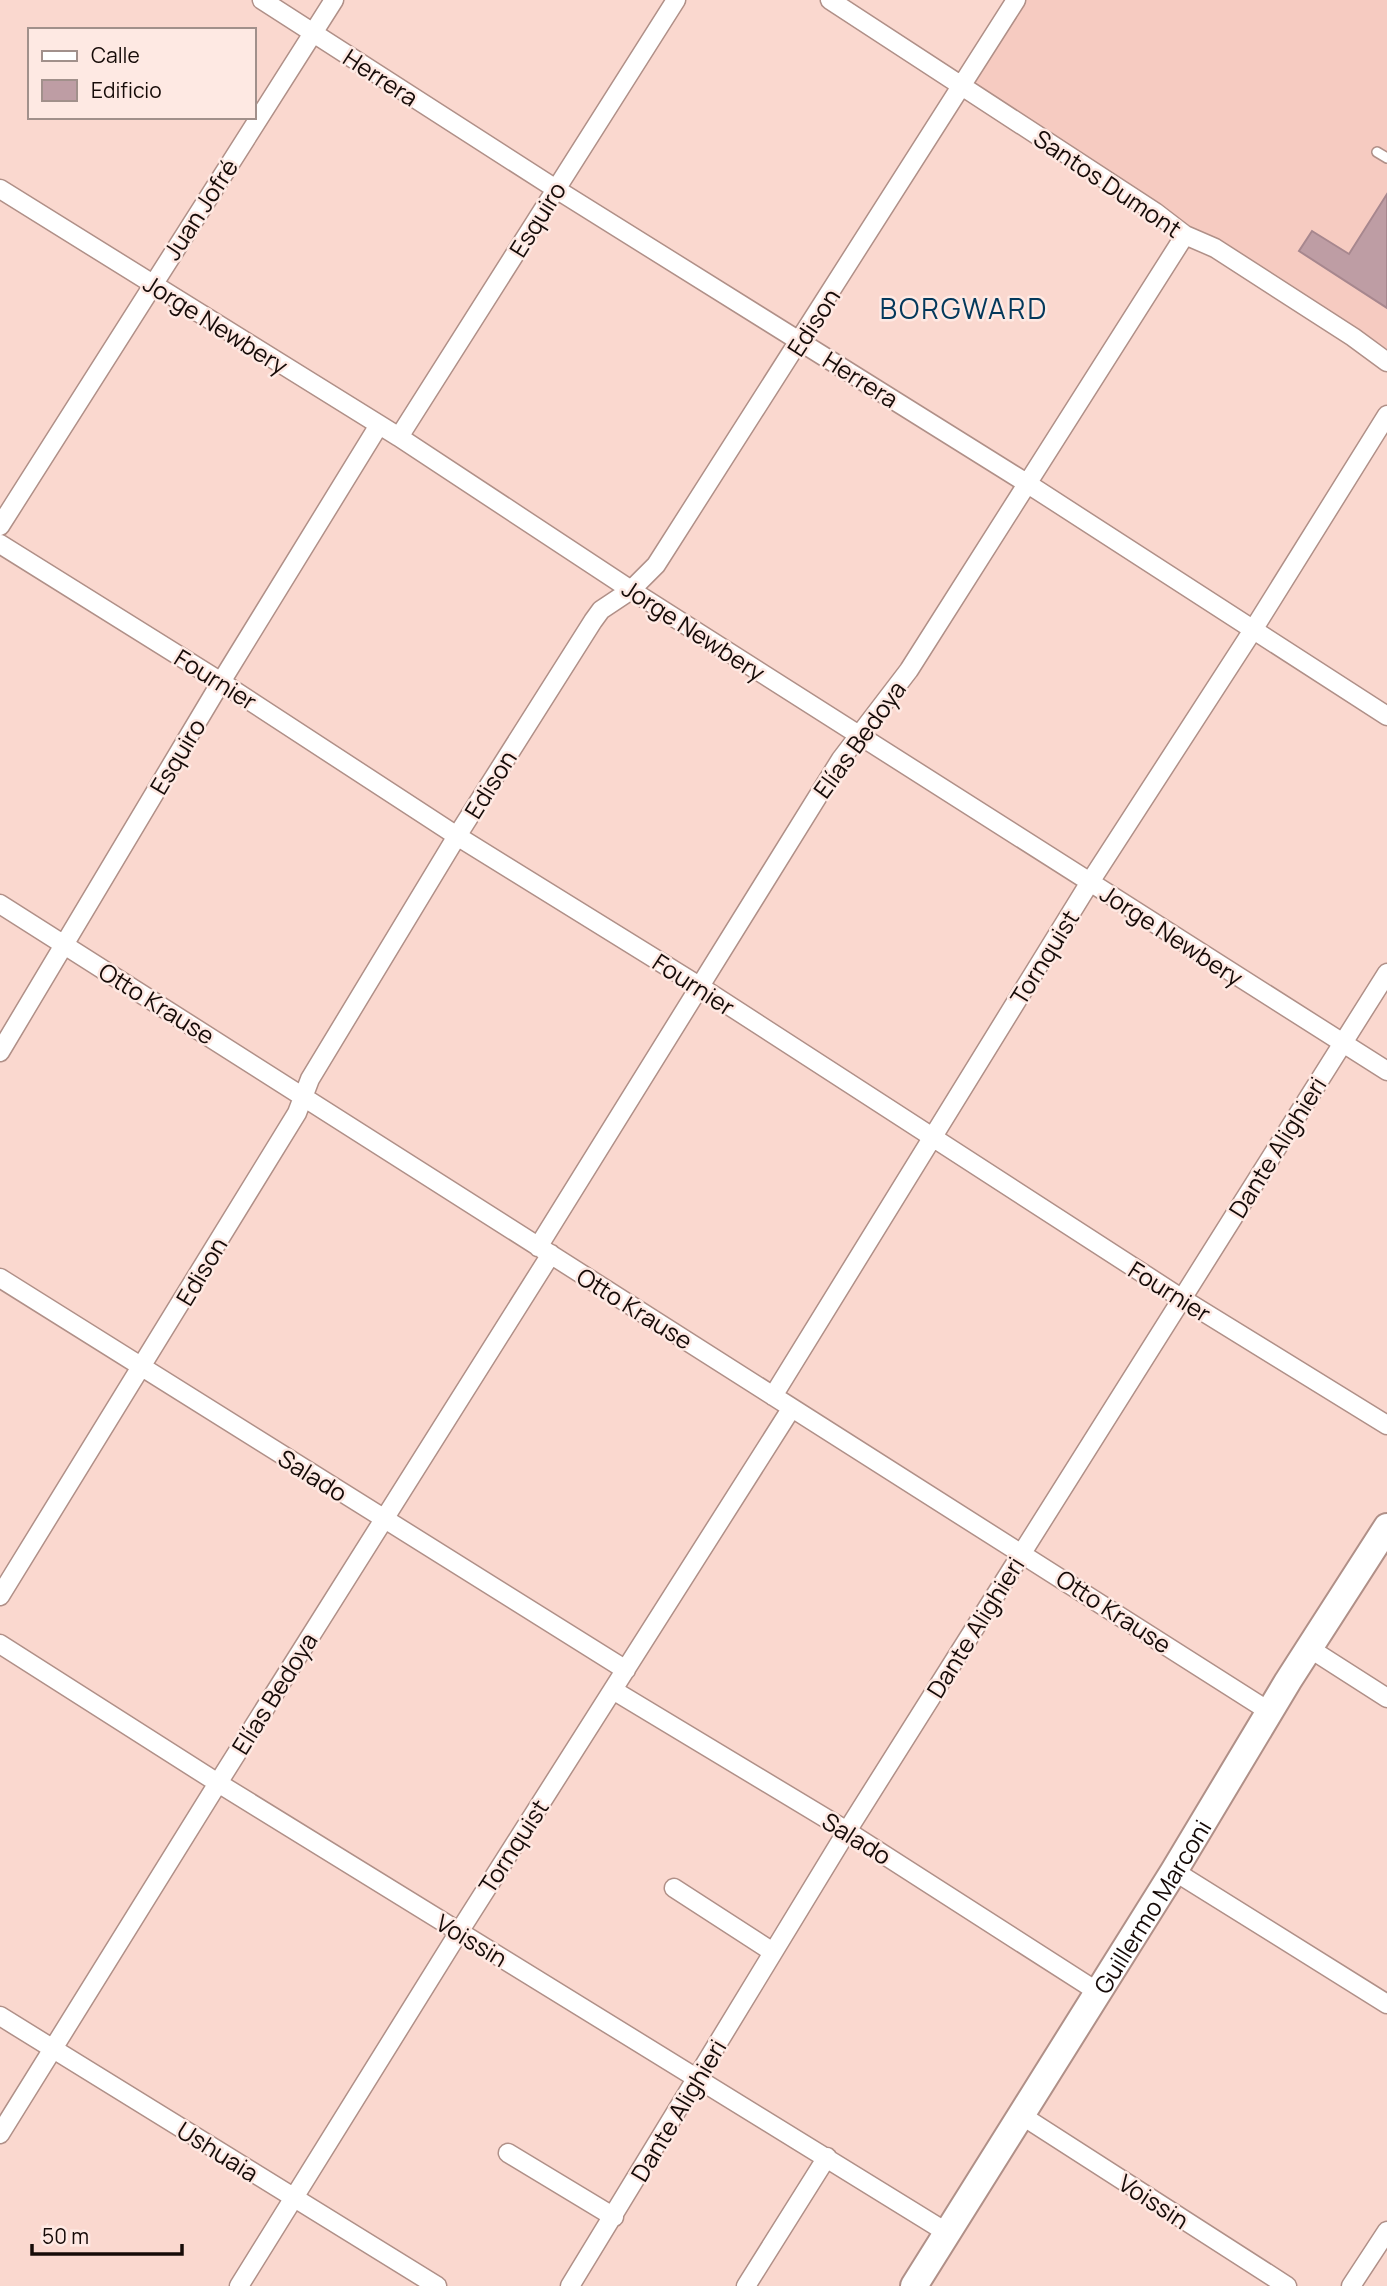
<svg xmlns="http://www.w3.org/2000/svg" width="1387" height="2286" font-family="Manrope,sans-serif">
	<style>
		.built { fill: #f6cbc1 }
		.building { fill: #be9da4; stroke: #a7878e; stroke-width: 2 }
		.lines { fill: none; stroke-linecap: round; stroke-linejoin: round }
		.lane-casing { stroke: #b09088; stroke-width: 12 }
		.street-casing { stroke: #b09088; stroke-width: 21 }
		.secondary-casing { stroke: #b09088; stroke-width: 30 }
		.lane { stroke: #fff; stroke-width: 9 }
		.street { stroke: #fff; stroke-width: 18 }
		.secondary { stroke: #fff; stroke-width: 26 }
		.labels { text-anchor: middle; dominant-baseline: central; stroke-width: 5; stroke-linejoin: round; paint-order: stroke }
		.street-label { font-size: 24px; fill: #160b08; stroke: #fee9e3 }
		.quarter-label { font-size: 28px; letter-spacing: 2px; fill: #03385b; stroke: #fee9e3 }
	</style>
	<rect width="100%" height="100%" fill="#fad8cf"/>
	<path class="built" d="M1016 0H1387V362L963 86Z"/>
	<path class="building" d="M1387 194V308L1299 251 1312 231 1349 254Z"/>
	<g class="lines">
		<defs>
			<path id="lane" d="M1377 152 1387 158"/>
			<path id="street" d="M262 0 556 189 1028 484 1387 716
				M830 0 1155 212 1185 235 1215 248 1353 337 1387 362
				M0 189 399 437 631 590 1387 1071
				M399 437 676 0
				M0 526 334 0
				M0 544 221 682 457 836 699 986 1181 1298 1387 1425
				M0 904 1270 1712
				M0 1052 221 682 379 425
				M538 1247 841 759 909 670 1185 235
				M0 1278 626 1670
				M773 1396 1090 882 1253 630 1387 415
				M0 1596 297 1113 310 1079 457 836 593 621 601 610 631 590 656 565 1016 0
				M0 1644 218 1783 946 2232
				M1309 1648 1387 1698
				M613 1690 847 1831 1098 1992
				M1174 1871 1387 2004
				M674 1888 773 1952
				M0 2016 437 2286
				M1021 2115 1287 2286
				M0 2134 218 1783 551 1254
				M508 2153 614 2217
				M239 2286 459 1932 791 1409
				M570 2286 847 1831 1387 973
				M746 2286 827 2157
				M1351 2286 1387 2231"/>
			<g id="secondary">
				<path id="s1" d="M914 2286 1174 1871 1288 1681 1387 1527"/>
			</g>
		</defs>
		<use href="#lane" class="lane-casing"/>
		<use href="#street" class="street-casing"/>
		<use href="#secondary" class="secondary-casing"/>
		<use href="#lane" class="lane"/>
		<use href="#street" class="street"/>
		<use href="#secondary" class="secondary"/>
	</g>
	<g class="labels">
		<g class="street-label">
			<text transform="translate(381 77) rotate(33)">Herrera</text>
			<text transform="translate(1108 183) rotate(34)">Santos Dumont</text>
			<text transform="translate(200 209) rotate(-57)">Juan Jofré</text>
			<text transform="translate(537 219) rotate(-58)">Esquiro</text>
			<text transform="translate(813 322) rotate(-57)">Edison</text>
			<text transform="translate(216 324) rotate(32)">Jorge Newbery</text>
			<text transform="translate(861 379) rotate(32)">Herrera</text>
			<text transform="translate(694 630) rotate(33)">Jorge Newbery</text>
			<text transform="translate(216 679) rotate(32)">Fournier</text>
			<text transform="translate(859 739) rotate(-54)">Elías Bedoya</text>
			<text transform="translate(177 756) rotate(-59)">Esquiro</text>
			<text transform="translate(490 784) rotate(-58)">Edison</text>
			<text transform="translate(1172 935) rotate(33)">Jorge Newbery</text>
			<text transform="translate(1044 957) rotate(-58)">Tornquist</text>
			<text transform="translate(694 984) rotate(33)">Fournier</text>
			<text transform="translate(157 1003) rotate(32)">Otto Krause</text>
			<text transform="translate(1277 1147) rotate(-58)">Dante Alighieri</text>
			<text transform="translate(201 1271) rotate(-59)">Edison</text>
			<text transform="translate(1170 1291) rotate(32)">Fournier</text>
			<text transform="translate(635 1308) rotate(32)">Otto Krause</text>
			<text transform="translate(313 1475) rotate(32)">Salado</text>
			<text transform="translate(1114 1611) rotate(33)">Otto Krause</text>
			<text transform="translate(975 1627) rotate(-58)">Dante Alighieri</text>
			<text transform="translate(274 1693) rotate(-58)">Elías Bedoya</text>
			<text transform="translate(857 1838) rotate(32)">Salado</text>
			<text transform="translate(513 1846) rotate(-57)">Tornquist</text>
			<text stroke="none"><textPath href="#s1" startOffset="448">Guillermo Marconi</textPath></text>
			<text transform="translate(472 1940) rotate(31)">Voissin</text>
			<text transform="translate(678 2110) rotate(-59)">Dante Alighieri</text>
			<text transform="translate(218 2151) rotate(32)">Ushuaia</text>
			<text transform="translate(1154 2201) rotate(33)">Voissin</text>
		</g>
		<g class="quarter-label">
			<text x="964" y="308">BORGWARD</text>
		</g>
	</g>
	<rect x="28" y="28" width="228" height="91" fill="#fee9e3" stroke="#a1908b" stroke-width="2"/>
	<rect x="42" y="51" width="35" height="10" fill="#ffffff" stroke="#a1908b" stroke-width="2"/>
	<text x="91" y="63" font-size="21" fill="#160b08">Calle</text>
	<rect x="42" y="80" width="35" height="21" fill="#be9da4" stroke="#a1908b" stroke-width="2"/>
	<text x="91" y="98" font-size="21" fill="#160b08">Edificio</text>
	<path d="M32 2244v10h150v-10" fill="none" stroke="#160b08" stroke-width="3.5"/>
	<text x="42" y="2244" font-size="21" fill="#160b08" stroke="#fee9e3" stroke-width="5" paint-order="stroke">50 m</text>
</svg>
